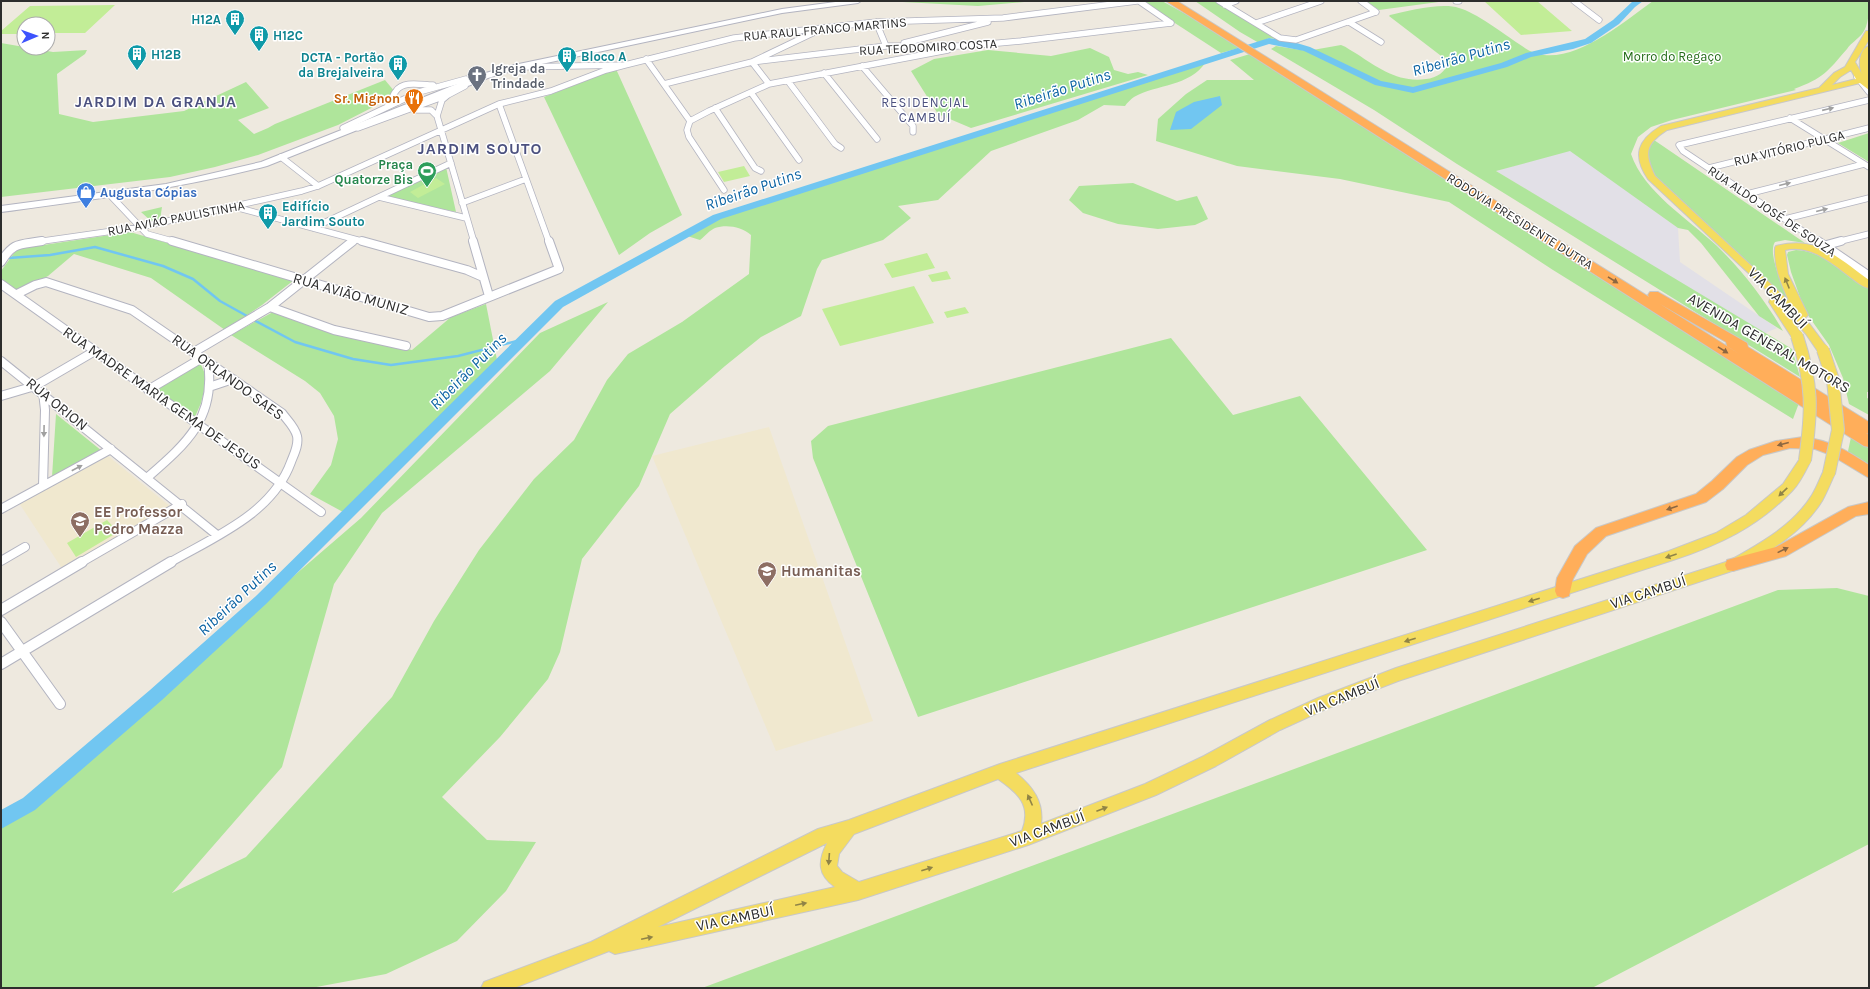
<svg xmlns="http://www.w3.org/2000/svg" width="1870" height="989" font-family="Karla,sans-serif">
	<style>
		.industrial { fill: #e2e0e7 }
		.education { fill: #f0e8cf }
		.green { fill: #afe59b }
		.pitch { fill: #c2ed97 }
		.water { fill: #71c6f1 }
		.lines { fill: none; stroke-linecap: round; stroke-linejoin: round }
		.stream { stroke: #71c6f1; stroke-width: 2.5 }
		.river { fill: #71c6f1; fill-rule: evenodd }
		.street-far2-casing { stroke: #b3b4c0; stroke-width: 7 }
		.street-far1-casing { stroke: #b3b4c0; stroke-width: 10 }
		.street-casing { stroke: #b3b4c0; stroke-width: 12 }
		.secondary-casing { stroke: #b3b4c0; stroke-width: 2 }
		.primary-casing { stroke: #c8c8c8; stroke-width: 2 }
		.highway-casing { stroke: #c8c8c8; stroke-width: 2 }
		.street-far2 { stroke: #fff; stroke-width: 5.5 }
		.street-far1 { stroke: #fff; stroke-width: 8 }
		.street { stroke: #fff; stroke-width: 10 }
		.secondary { fill: #fff; fill-rule: evenodd }
		.primary { fill: #f4dc5f; fill-rule: evenodd }
		.highway { fill: #ffae5a; fill-rule: evenodd }
		.primary-bridge-casing { stroke: #c8c8c8; stroke-width: 14; stroke-linecap: butt }
		.primary-bridge { stroke: #f4dc5f; stroke-width: 12 }
		.oneway { fill: #a0a0a0 }
		.oneway2 { fill: #8c6741 }
		.oneway3 { fill: #908446 }
		.labels { text-anchor: middle; dominant-baseline: central; stroke-width: 3; stroke-linejoin: round; paint-order: stroke }
		.far-culture-label { font-size: 13px; font-weight: bold; fill: #0d838f; stroke: #fff; text-anchor: start }
		.far-street-label { font-size: 13px; fill: #2d2d2d; stroke: #fff }
		.far-park-label { font-size: 13px; fill: #256d1a; stroke: #fff }
		.far-worship-label { font-size: 13px; font-weight: bold; fill: #5b616d; stroke: #fff; text-anchor: start }
		.far-food-label { font-size: 13px; font-weight: bold; fill: #c56008; stroke: #fff; text-anchor: end }
		.far-neighbourhood-label { font-size: 13px; letter-spacing: 1px; fill: #4c517f; stroke: #fff }
		.far-leisure-label { font-size: 13px; font-weight: bold; fill: #27864d; stroke: #fff; text-anchor: end }
		.far-shop-label { font-size: 13px; font-weight: bold; fill: #366cbe; stroke: #fff; text-anchor: start }
		.street-label { font-size: 15px; fill: #2d2d2d; stroke: #fff }
		.education-label { font-size: 15px; font-weight: bold; fill: #785e54; stroke: #fff; text-anchor: start }
		.water-label { font-size: 16px; font-style: italic; fill: #0b63a3; stroke: #fff }
		.far-district-label { font-size: 16px; font-weight: bold; letter-spacing: 1px; fill: #4c517f; stroke: #fff }
	</style>
	<rect width="100%" height="100%" fill="#eee9df"/>
	<path class="industrial" d="M1570 150 1678 228 1680 262 1777 328 1763 334 1496 171Z"/>
	<path class="education" d="M769 427 873 721 776 751 652 456Z
		M108 456 171 507 63 570 19 503Z"/>
	<path class="green" d="M884 1H1035L978 6Z
		M1141 1H1162L1200 22 1239 48 1221 53Z
		M1195 1H1214L1277 39 1269 38 1259 43 1240 32Z
		M1366 1H1446L1379 10Z
		M1653 1H1869C1869 11 1869 25 1862 34 1858 39 1851 43 1847 49 1827 72 1824 78 1794 89L1796 90 1672 120 1651 127 1638 137 1631 154C1644 192 1687 218 1716 245 1742 270 1765 300 1783 331L1759 316 1701 243 1688 230 1678 228 1570 151 1496 171 1792 349 1800 377 1457 164 1374 110 1271 49 1276 46 1307 51 1341 45C1347 47 1351 51 1357 54 1378 68 1399 83 1426 79 1437 78 1445 72 1449 62L1389 16 1390 15C1408 11 1442 2 1459 8 1475 12 1504 34 1519 44 1526 49 1534 54 1544 55 1581 59 1625 21 1653 1Z
		M1 43 53 52 87 50 85 54 57 74 59 114 93 122 184 111 246 82 269 108 238 120 254 134 268 128 275 124 385 80 395 92 389 103 385 101 338 125 258 155 215 167 170 177 1 197Z
		M1090 48 1109 57 1114 70 1128 74 1138 72 1148 75 971 128 938 114 911 71 934 59 988 50 1051 56Z
		M1250 54 1542 242 1799 403 1793 419 1553 270 1449 202 1340 179 1237 166 1156 141 1158 119 1186 94 1207 80H1254L1230 60Z
		M1206 62C1189 87 1157 84 1134 97 1131 99 1127 103 1125 106L1104 105 1078 120 991 151 938 200 898 206 911 218 883 240 822 260 817 269 801 316 761 337 725 366 670 414 639 486 582 559 560 652 548 679 500 737 442 797 487 840 536 842 506 891 457 941 386 974 311 988H1V820L29 804 361 518 540 333 608 302 550 371 382 513 334 584 282 767 172 893 246 857 392 697 434 621 479 550 534 479 574 440 607 380 628 354 682 322 749 274 751 235C742 227 727 224 715 228 710 230 705 236 700 240L684 235 717 217Z
		M616 69 682 215 650 233 619 255 544 97Z
		M1869 133V162L1838 143Z
		M1654 140 1805 243 1785 240 1775 242C1767 254 1784 288 1789 301L1654 177 1649 166 1647 147Z
		M446 167 456 212 384 196Z
		M1133 183 1177 201 1197 196 1208 219 1195 225 1158 229 1118 224 1083 213 1069 200 1079 186Z
		M162 207 160 220 151 221 141 212Z
		M130 232 294 280 262 305 225 330 151 278 74 254 48 276 17 292 1 282V271L17 249Z
		M1796 250C1823 251 1847 273 1869 289V392H1867V398L1869 399V415L1849 404 1843 378 1829 345 1805 311 1791 272 1787 255 1788 252Z
		M486 304 497 360 343 512 310 494 331 465 338 439 334 416 320 393 305 381 231 335 273 312 334 334 412 350 451 317Z
		M1171 338 1233 415 1300 396 1427 550 918 717 813 458 811 441 828 426Z
		M200 362 207 379 201 403 194 419 155 390Z
		M56 414 102 451 52 477Z
		M1851 437 1869 448V470L1847 456Z
		M1837 588 1869 596V844L1592 988H702L1778 590Z"/>
	<path class="pitch" d="M1484 1H1537L1572 31 1521 35Z
		M115 5 85 33H48V24H24V34H1V31L30 6Z
		M744 166 750 176 724 182 718 172Z
		M436 178 445 184 418 198 410 192Z
		M927 253 935 268 892 278 884 264Z
		M947 271 951 279 932 282 928 275Z
		M914 286 934 323 840 346 822 309Z
		M965 307 969 313 947 318 944 312Z
		M107 520 118 532 76 557 67 543Z"/>
	<path class="water" d="M1220 96 1222 105 1191 129 1170 130 1176 112 1194 102Z"/>
	<g class="lines">
		<path class="stream" d="M9 258 50 255 95 247 163 266 193 279 220 301 247 316
			M254 320 295 342 353 359 391 365 458 356 525 339"/>
		<path class="river" d="M1633 1H1643L1635 7 1619 24 1591 43 1573 49 1531 57 1507 67 1413 93 1375 85 1304 51 1269 44 721 219 563 307 266 604 162 700 35 810 1 829V810L23 798 150 690 256 596 555 301 713 215 1269 38 1290 41 1310 47 1381 81 1413 87 1501 63 1526 53 1585 39 1613 20Z"/>
		<defs>
			<path id="street-far2" d="M1139 1 1171 23
				M1219 1 1280 38 1296 40 1376 12
				M1361 1 1376 12
				M1456 1H1459
				M1574 1 1599 20
				M1225 5 1236 1
				M876 22 886 46
				M1349 22 1381 42
				M1256 23 1321 1
				M904 43 988 22
				M646 59 690 121
				M862 66 913 126V132
				M519 67 625 65 734 38 876 22 1003 18 1137 1
				M824 73 877 139
				M1857 77 1869 92
				M788 81 835 144 841 148
				M664 84 752 62 886 46H966L1021 41 1171 23
				M769 84 752 62 821 29
				M752 94 799 160
				M448 95 442 100 437 116 474 242
				M499 104 549 242
				M388 105C392 101 392 95 396 91 403 80 422 85 433 85
				M715 108 755 168 761 171
				M417 110H431L437 116
				M1790 118 1869 167
				M690 121 709 111 769 84 948 50
				M690 121 687 130 689 137 724 190
				M343 128 419 92 466 79
				M358 128 448 95 465 86
				M281 157 318 186
				M1709 168 1869 128
				M1747 194 1864 164
				M110 195 147 234 176 242
				M379 197 466 218
				M462 203 526 179
				M235 207 365 242
				M1785 219 1869 198
				M313 228 451 163
				M36 242 141 227 302 191 318 186 499 104 551 91 606 70 625 65
				M352 242 355 240
				M1819 242 1683 151 1679 145 1869 100
				M1837 242 1869 234"/>
			<path id="street-far1" d="M172 241 429 317 442 316 559 269 549 241
				M362 241 467 270 483 277
				M473 241 489 296
				M1818 241 1869 276
				M1823 246 1841 241
				M1 262C14 241 20 245 42 241
				M1 284 321 512
				M17 294 35 285 46 282 132 310 282 413C287 420 295 427 297 436 299 445 294 454 291 462 272 514 214 537 169 563
				M270 307 334 330 406 346
				M194 352 270 307 353 241
				M1 361 217 535
				M212 386 233 379
				M148 390 202 358
				M43 392 45 410 43 486
				M1 396 35 386 95 351
				M148 477C187 443 216 418 208 362
				M1 509 111 449
				M1 561 25 547
				M80 563 182 504"/>
			<path id="street" d="M1 610 82 562
				M1 622 60 704
				M1 664 171 562"/>
			<path id="secondary" d="M843 1H861L858 3 782 13 518 69 488 78 267 166C179 189 91 200 1 212V206L166 184 261 162 482 74 514 65 782 9Z"/>
			<path id="primary" d="M1866 31H1869V40L1855 62 1862 74C1858 66 1859 49 1869 46V90L1860 83 1667 130C1645 144 1644 153 1655 176L1789 301C1781 284 1774 267 1775 248L1776 246C1817 235 1838 258 1869 280V288C1862 287 1856 281 1850 277 1832 263 1810 244 1785 250L1788 274 1808 315 1805 318 1829 350 1827 353H1819L1806 334 1785 310 1803 336 1797 340 1793 339 1769 302 1770 299H1775L1772 295 1648 179C1632 155 1638 140 1661 126L1819 88 1834 73 1845 67ZM1851 70 1856 79 1832 85 1840 77Z
				M1805 455 1809 457 1811 460C1806 470 1800 483 1792 491 1757 527 1719 545 1673 560L1016 773C1033 787 1044 802 1041 824L1145 784 1204 756 1270 720 1318 698 1396 668 1729 561C1759 544 1793 526 1812 495 1817 487 1820 478 1824 470L1829 468 1834 470 1835 473C1831 482 1827 492 1822 501 1802 533 1770 551 1738 569L1398 681 1328 708 1280 730 1216 766 1156 795 1028 845 858 900 615 954 609 951 514 988H481L484 982 591 942 818 829 849 820 1000 764 1669 551 1716 533 1746 515 1783 484 1801 457ZM998 779C1018 793 1032 805 1022 831L859 882 842 872 837 866 839 854 854 834ZM827 843C818 861 817 874 835 887L658 927Z"/>
			<path id="highway" d="M1166 1H1177L1649 297 1648 295 1650 292H1658L1747 343 1748 347 1869 422V434L1866 433 1869 435V447L1864 446ZM1660 304 1726 342 1727 346 1741 355Z
				M1803 437C1829 440 1848 451 1869 465V478L1831 455 1815 449 1790 448 1763 455 1747 465 1723 489 1706 502 1606 536 1587 554 1573 579 1569 596 1563 598 1557 596 1555 591 1557 578 1575 546 1596 528 1696 494 1712 481 1737 457 1749 450 1776 441Z
				M1869 502V514L1856 516 1786 556 1733 571 1727 570 1725 565 1727 560 1776 547 1848 507Z"/>
		</defs>
		<use href="#street-far2" class="street-far2-casing"/>
		<use href="#street-far1" class="street-far1-casing"/>
		<use href="#street" class="street-casing"/>
		<use href="#secondary" class="secondary-casing"/>
		<use href="#primary" class="primary-casing"/>
		<use href="#highway" class="highway-casing"/>
		<use href="#street-far2" class="street-far2"/>
		<use href="#street-far1" class="street-far1"/>
		<use href="#street" class="street"/>
		<use href="#secondary" class="secondary"/>
		<use href="#primary" class="primary"/>
		<use href="#highway" class="highway"/>
		<defs>
			<path id="primary-bridge" d="M1797 336C1813 385 1812 410 1805 460
				M1823 350 1833 380 1838 430 1829 473"/>
		</defs>
		<use href="#primary-bridge" class="primary-bridge-casing"/>
		<use href="#primary-bridge" class="primary-bridge"/>
	</g>
	<defs><path id="oneway-solid" d="M-6-.8H1V-3.2L6.5 0L1 3.2V.8H-6Z"/></defs>
	<g class="oneway">
		<use href="#oneway-solid" transform="translate(1828 109) rotate(-13)"/>
		<use href="#oneway-solid" transform="translate(1785 184) rotate(-14)"/>
		<use href="#oneway-solid" transform="translate(1822 210) rotate(-14)"/>
		<use href="#oneway-solid" transform="translate(44 431) rotate(91)"/>
		<use href="#oneway-solid" transform="translate(77 468) rotate(-28)"/>
	</g>
	<g class="oneway2">
		<use href="#oneway-solid" transform="translate(1613 280) rotate(32)"/>
		<use href="#oneway-solid" transform="translate(1723 350) rotate(32)"/>
		<use href="#oneway-solid" transform="translate(1783 444) rotate(165)"/>
		<use href="#oneway-solid" transform="translate(1672 508) rotate(161)"/>
		<use href="#oneway-solid" transform="translate(1783 550) rotate(-26)"/>
	</g>
	<g class="oneway3">
		<use href="#oneway-solid" transform="translate(1787 283) rotate(-112)"/>
		<use href="#oneway-solid" transform="translate(1783 492) rotate(136)"/>
		<use href="#oneway-solid" transform="translate(1671 556) rotate(161)"/>
		<use href="#oneway-solid" transform="translate(1534 600) rotate(163)"/>
		<use href="#oneway-solid" transform="translate(1410 640) rotate(162)"/>
		<use href="#oneway-solid" transform="translate(1030 800) rotate(-114)"/>
		<use href="#oneway-solid" transform="translate(1102 809) rotate(-21)"/>
		<use href="#oneway-solid" transform="translate(829 859) rotate(94)"/>
		<use href="#oneway-solid" transform="translate(927 869) rotate(-18)"/>
		<use href="#oneway-solid" transform="translate(801 904) rotate(-12)"/>
		<use href="#oneway-solid" transform="translate(647 938) rotate(-12)"/>
	</g>
	<defs>
		<symbol id="building-pin" viewBox="-11 -11 22 30"><path d="M0 17L-7.5 6A9.5 9.5 0 1 1 7.5 6Z" fill="#0f9aa8" stroke="#fff"/><path d="M-4-6H4V6H1V3H-1V6H-4ZM-2.5-4.3h1.7v1.8h-1.7ZM.8-4.3h1.7v1.8H.8ZM-2.5-1h1.7V.8h-1.7ZM.8-1h1.7V.8H.8Z" fill="#fff"/></symbol>
		<symbol id="church-pin" viewBox="-11 -11 22 30"><path d="M0 17L-7.5 6A9.5 9.5 0 1 1 7.5 6Z" fill="#6b7280" stroke="#fff"/><path d="M-1.2-6h2.4v3.5h3.3v2.4h-3.3V6h-2.4V-.1h-3.3v-2.4h3.3Z" fill="#fff"/></symbol>
		<symbol id="restaurant-pin" viewBox="-11 -11 22 30"><path d="M0 17L-7.5 6A9.5 9.5 0 1 1 7.5 6Z" fill="#e8710a" stroke="#fff"/><path d="M-5-6h1v4h1v-4h1v4h1v-4h1v5L-1.5 .5V6h-2V.5L-5-1ZM5-6V6H3V1.5H1.5Q1.5-4 5-6Z" fill="#fff"/></symbol>
		<symbol id="stadium-pin" viewBox="-11 -11 22 30"><path d="M0 17L-7.5 6A9.5 9.5 0 1 1 7.5 6Z" fill="#2e9e5b" stroke="#fff"/><path d="M0-5a6.5 5 0 1 0 0 10a6.5 5 0 1 0 0-10ZM-3.5-1.8h7v3.6h-7Z" fill="#fff"/></symbol>
		<symbol id="shop-pin" viewBox="-11 -11 22 30"><path d="M0 17L-7.5 6A9.5 9.5 0 1 1 7.5 6Z" fill="#3f7fe0" stroke="#fff"/><path d="M-5-2.5h2.3a2.7 3.5 0 0 1 5.4 0H5L5.5 6h-11ZM-1.5-2.5h3a1.5 2.3 0 0 0-3 0Z" fill="#fff"/></symbol>
		<symbol id="school-pin" viewBox="-11 -11 22 30"><path d="M0 17L-7.5 6A9.5 9.5 0 1 1 7.5 6Z" fill="#8d6e63" stroke="#fff"/><path d="M0-5L7-2L0 1L-7-2ZM-4 1L0 2.5L4 1V4Q0 6-4 4Z" fill="#fff"/></symbol>
		<symbol id="university-pin" viewBox="-11 -11 22 30"><path d="M0 17L-7.5 6A9.5 9.5 0 1 1 7.5 6Z" fill="#8d6e63" stroke="#fff"/><path d="M0-5L7-2L0 1L-7-2ZM-4 1L0 2.5L4 1V4Q0 6-4 4Z" fill="#fff"/></symbol>
	</defs>
	<g fill-rule="evenodd">
		<use href="#building-pin" x="224" y="8" width="22" height="30"/>
		<use href="#building-pin" x="248" y="24" width="22" height="30"/>
		<use href="#building-pin" x="126" y="43" width="22" height="30"/>
		<use href="#building-pin" x="556" y="45" width="22" height="30"/>
		<use href="#building-pin" x="387" y="53" width="22" height="30"/>
		<use href="#church-pin" x="466" y="64" width="22" height="30"/>
		<use href="#restaurant-pin" x="403" y="87" width="22" height="30"/>
		<use href="#stadium-pin" x="416" y="160" width="22" height="30"/>
		<use href="#shop-pin" x="75" y="181" width="22" height="30"/>
		<use href="#building-pin" x="257" y="202" width="22" height="30"/>
		<use href="#school-pin" x="69" y="510" width="22" height="30"/>
		<use href="#university-pin" x="756" y="560" width="22" height="30"/>
	</g>
	<g class="labels">
		<g class="far-culture-label">
			<text x="221" y="19" text-anchor="end">H12A</text>
			<text x="273" y="35">H12C</text>
			<text x="151" y="54">H12B</text>
			<text x="581" y="56">Bloco A</text>
			<text x="384" y="57" text-anchor="end">DCTA - Portão<tspan x="384" dy="15">da Brejalveira</tspan></text>
			<text x="282" y="206">Edifício<tspan x="282" dy="15">Jardim Souto</tspan></text>
		</g>
		<g class="far-street-label">
			<text transform="translate(825 29) rotate(-5)">RUA RAUL FRANCO MARTINS</text>
			<text transform="translate(928 47) rotate(-3)">RUA TEODOMIRO COSTA</text>
			<text transform="translate(1789 148) rotate(-14)">RUA VITÓRIO PULGA</text>
			<text transform="translate(1772 211) rotate(34)">RUA ALDO JOSÉ DE SOUZA</text>
			<text transform="translate(176 218) rotate(-11)">RUA AVIÃO PAULISTINHA</text>
			<text transform="translate(1520 221) rotate(32)">RODOVIA PRESIDENTE DUTRA</text>
		</g>
		<g class="far-park-label">
			<text x="1672" y="56">Morro do Regaço</text>
		</g>
		<g class="far-worship-label">
			<text x="491" y="68">Igreja da<tspan x="491" dy="15">Trindade</tspan></text>
		</g>
		<g class="far-food-label">
			<text x="400" y="98">Sr. Mignon</text>
		</g>
		<g class="far-neighbourhood-label">
			<text x="925" y="102">RESIDENCIAL<tspan x="925" dy="15">CAMBUÍ</tspan></text>
		</g>
		<g class="far-leisure-label">
			<text x="413" y="164">Praça<tspan x="413" dy="15">Quatorze Bis</tspan></text>
		</g>
		<g class="far-shop-label">
			<text x="100" y="192">Augusta Cópias</text>
		</g>
		<g class="street-label">
			<text transform="translate(351 294) rotate(16)">RUA AVIÃO MUNIZ</text>
			<text transform="translate(1778 298) rotate(46)">VIA CAMBUÍ</text>
			<text transform="translate(1769 343) rotate(30)">AVENIDA GENERAL MOTORS</text>
			<text transform="translate(228 377) rotate(36)">RUA ORLANDO SAES</text>
			<text transform="translate(162 398) rotate(35)">RUA MADRE MARIA GEMA DE JESUS</text>
			<text transform="translate(57 404) rotate(39)">RUA ORION</text>
			<text transform="translate(1648 592) rotate(-18)">VIA CAMBUÍ</text>
			<text transform="translate(1342 697) rotate(-22)">VIA CAMBUÍ</text>
			<text transform="translate(1047 829) rotate(-20)">VIA CAMBUÍ</text>
			<text transform="translate(735 918) rotate(-12)">VIA CAMBUÍ</text>
		</g>
		<g class="education-label">
			<text x="94" y="512">EE Professor<tspan x="94" dy="17">Pedro Mazza</tspan></text>
			<text x="781" y="571">Humanitas</text>
		</g>
		<g class="water-label">
			<text transform="translate(1461 57) rotate(-16)">Ribeirão Putins</text>
			<text transform="translate(1062 89) rotate(-18)">Ribeirão Putins</text>
			<text transform="translate(753 189) rotate(-19)">Ribeirão Putins</text>
			<text transform="translate(468 371) rotate(-45)">Ribeirão Putins</text>
			<text transform="translate(237 598) rotate(-43)">Ribeirão Putins</text>
		</g>
		<g class="far-district-label">
			<text x="156" y="101">JARDIM DA GRANJA</text>
			<text x="480" y="148">JARDIM SOUTO</text>
		</g>
	</g>
	<rect width="1870" height="989" fill="none" stroke="#2d2d2d" stroke-width="4"/>
	<g transform="translate(36 36) rotate(88)"><circle r="19" fill="#ffffff" stroke="#ababab"/>
	<path d="M0-3L7 15L0 10L-7 15Z" fill="#3d53fd"/>
	<text y="-6" font-size="11" font-weight="bold" text-anchor="middle" fill="#2d2d2d">N</text>
	</g>
</svg>
